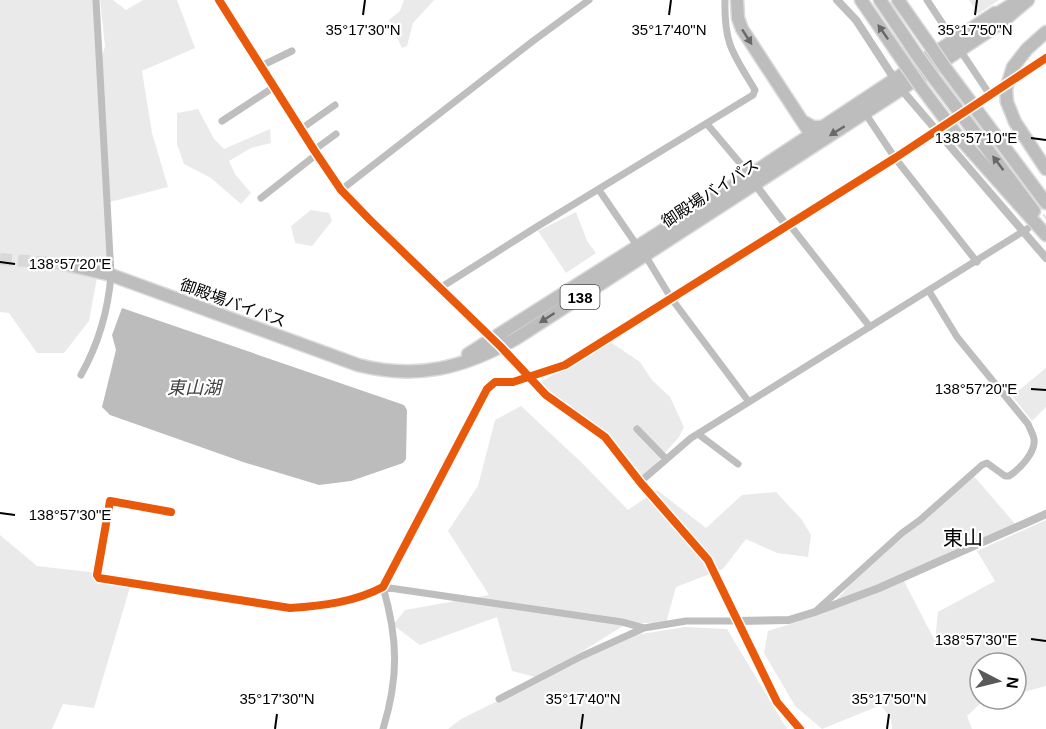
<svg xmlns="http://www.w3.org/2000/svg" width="1046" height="729" font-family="Arial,'Noto Sans JP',sans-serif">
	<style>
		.green { fill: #eaeaea }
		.water { fill: #bcbcbc }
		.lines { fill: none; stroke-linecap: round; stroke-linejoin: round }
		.minor-tunnel { stroke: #d9d9d9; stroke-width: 7; stroke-dasharray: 7 3.5; stroke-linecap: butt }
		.trunk-tunnel { stroke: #d9d9d9; stroke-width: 12; stroke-dasharray: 12 6; stroke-linecap: butt }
		.trunk-casing { stroke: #dbdbdb; stroke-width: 15 }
		.motorway-casing { stroke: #dbdbdb; stroke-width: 15 }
		.minor { stroke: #bebebe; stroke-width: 7 }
		.tertiary { stroke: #bebebe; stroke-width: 8 }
		.trunk { stroke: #bdbdbd; stroke-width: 12 }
		.motorway { stroke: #bdbdbd; stroke-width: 12 }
		.motorway-bridge-casing { stroke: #dbdbdb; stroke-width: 15; stroke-linecap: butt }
		.motorway-bridge { stroke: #bdbdbd; stroke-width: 12 }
		.cycleway-casing { stroke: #fff; stroke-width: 11 }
		.cycleway { stroke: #e8590c; stroke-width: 8 }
		.oneway { fill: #686868 }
		.ticks { fill: none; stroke: #000; stroke-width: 2 }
		.labels { text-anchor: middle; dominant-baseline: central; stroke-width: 4.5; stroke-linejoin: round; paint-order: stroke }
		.shield { fill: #fff; stroke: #4c4c4c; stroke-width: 1.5 }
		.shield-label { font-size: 15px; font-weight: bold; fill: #000 }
		.street-label { font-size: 16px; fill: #000; stroke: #fff }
		.water-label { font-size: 18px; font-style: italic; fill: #404040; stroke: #fff }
		.quarter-label { font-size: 20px; fill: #000; stroke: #fff }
		.ticks-label { font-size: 15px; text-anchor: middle; fill: #000; stroke: #fff; stroke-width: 4.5; stroke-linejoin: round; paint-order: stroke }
	</style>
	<rect width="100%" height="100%" fill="#fff"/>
	<path class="green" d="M0 0H93L99 66 105 46 100 0H113L126 10 143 0H177L195 48 142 71 152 133 168 187 106 203 108 260 100 261 89 321 64 353H37L9 313 0 312Z
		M404 0H434L413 23 407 46 402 48 389 20 400 11Z
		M969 0H999L978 14Z
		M198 109 214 139 224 149 270 129 271 143 251 148 229 161 235 174 251 193 241 204 211 178 184 164 177 144V113Z
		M311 210 329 213 332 221 312 246 295 243 291 226Z
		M576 212 587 241 596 253 566 273 538 231Z
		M609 341 640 362 652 380 670 397 684 427 679 437 643 478 539 383Z
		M1046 368V407L1032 421 1012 396Z
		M521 406 581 462 628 510 657 490 706 528 742 495 776 492 802 520 811 535 808 557 777 553 746 539 723 569 676 587 666 623H628L539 678 512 671 497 617 420 645 393 625 405 610 489 595 448 531 478 486 495 420Z
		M972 474 1017 526 944 559 904 581 935 641 938 612 995 581 977 551 1046 520V686L1016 694V663H980V699H995L981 703 967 716 972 729H892L891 719 881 705 822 729 795 706 764 653 768 631 825 613 871 561Z
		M0 535 37 566 133 577 94 708 63 704 52 729H0Z
		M685 627 727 629 787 729H448L461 719 629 636Z"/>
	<path class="water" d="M122 308 404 405 407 410 406 459 403 463 351 481 319 485 243 462 110 415 102 407 116 350 112 335Z"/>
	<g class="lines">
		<path class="minor-tunnel" d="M945 125 976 105
			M1027 229 1046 217"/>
		<path class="trunk-tunnel" d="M0 259 64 264"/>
		<defs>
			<path id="trunk" d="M64 264 111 275 358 365C418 380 464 368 517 338L891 96 1001 23 1028 0
				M468 354 750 175 995 13"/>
			<path id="motorway" d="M737 0 738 18 742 29 808 130 810 141 808 149
				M861 0 905 64
				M880 0 917 55
				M898 0 931 47
				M987 20 1019 0
				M1013 67 1027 49 1046 32
				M946 69 1046 203
				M933 77 1034 211
				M921 87 957 135 1046 235
				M1007 102 1015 122 1046 169
				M804 122 813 127H823"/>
		</defs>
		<use href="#trunk" class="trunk-casing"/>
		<use href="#motorway" class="motorway-casing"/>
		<path class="minor" d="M927 0 954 41
			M960 50 990 95
			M261 66 292 51
			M984 100 1046 58
			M865 113 895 158 977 262
			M222 121 274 87
			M707 124 750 175
			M301 129 335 105
			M314 150 336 134
			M341 190 533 41 589 0
			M599 190 638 247
			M261 198 317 154
			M786 225 793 229 870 327
			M645 255 671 298 749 402
			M440 288 538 226 753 95 755 90C733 53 724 45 725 0
			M81 375C99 343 108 312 111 275L96 0
			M637 429 666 459
			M698 434 738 464
			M640 482 691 438 1027 229
			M171 512 110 501 97 575 99 578 290 608C322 606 355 602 383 587L487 389 495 382H513L565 365 941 128
			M383 587 622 622 644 628
			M817 610 902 533 920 520 982 465 987 463 1005 476H1009C1020 469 1036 452 1034 439 1033 434 1030 429 1028 424L957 337 929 291
			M499 699 582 656 644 628 686 621H738
			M383 729C399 677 398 639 383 587"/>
		<path class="tertiary" d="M219 0 314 150 341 190 370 220 501 347 546 395 605 437 640 482 708 560 777 702 800 729
			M837 0 856 20 901 89 1046 258
			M755 184 786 225
			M738 621 789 620 815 612 879 588 1046 514"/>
		<use href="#trunk" class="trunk"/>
		<use href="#motorway" class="motorway"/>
		<defs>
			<path id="motorway-bridge" d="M931 47 946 69
				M917 55 933 77
				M905 64 921 87
				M1007 102 1006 89 1013 67"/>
		</defs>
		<use href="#motorway-bridge" class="motorway-bridge-casing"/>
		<use href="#motorway-bridge" class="motorway-bridge"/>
		<defs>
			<path id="cycleway" d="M219 0 314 150 341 190 370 220 501 347 546 395 605 437 640 482 708 560 777 702 800 729
				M171 512 110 501 97 575 99 578 290 608C322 606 355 602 383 587L487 389 495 382H513L565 365 895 158 1046 58"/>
		</defs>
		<use href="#cycleway" class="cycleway-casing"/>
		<use href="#cycleway" class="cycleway"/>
	</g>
	<defs><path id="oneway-solid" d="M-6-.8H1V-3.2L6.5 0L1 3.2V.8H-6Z" transform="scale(1.5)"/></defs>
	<g class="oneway">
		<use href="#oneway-solid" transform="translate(883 32) rotate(-125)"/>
		<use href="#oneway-solid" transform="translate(747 37) rotate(57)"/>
		<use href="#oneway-solid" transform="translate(837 131) rotate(148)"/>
		<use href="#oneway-solid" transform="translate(998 163) rotate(-127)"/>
		<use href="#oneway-solid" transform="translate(547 318) rotate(147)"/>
	</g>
	<path class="ticks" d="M363 15 365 0M669 15 671 0M975 15 977 0M1031 138 1046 140M0 262 15 264M1031 389 1046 390M0 513 15 515M1031 639 1046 641M275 729 277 714M581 729 583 714M887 729 889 714"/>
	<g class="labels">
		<rect class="shield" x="560.5" y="285" width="39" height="24" rx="4.5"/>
		<g class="shield-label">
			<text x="580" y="297">138</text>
		</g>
		<g class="street-label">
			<text transform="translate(710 193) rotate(-33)">御殿場バイパス</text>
			<text transform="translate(233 303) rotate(20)">御殿場バイパス</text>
		</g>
		<g class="water-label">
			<text x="194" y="388">東山湖</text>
		</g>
		<g class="quarter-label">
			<text x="963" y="538">東山</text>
		</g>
	</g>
	<g class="ticks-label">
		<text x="363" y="35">35°17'30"N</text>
		<text x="669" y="35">35°17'40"N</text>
		<text x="975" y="35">35°17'50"N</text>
		<text x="976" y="143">138°57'10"E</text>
		<text x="70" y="269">138°57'20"E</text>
		<text x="976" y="394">138°57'20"E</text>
		<text x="70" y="520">138°57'30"E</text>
		<text x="976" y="645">138°57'30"E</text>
		<text x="277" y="704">35°17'30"N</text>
		<text x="583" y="704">35°17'40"N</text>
		<text x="889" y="704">35°17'50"N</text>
	</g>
	<g transform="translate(998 681) rotate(97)"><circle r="28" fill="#ffffff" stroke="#999999" stroke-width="1.5"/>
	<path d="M0-4.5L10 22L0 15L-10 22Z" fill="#595959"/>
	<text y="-9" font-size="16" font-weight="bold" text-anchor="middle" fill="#000000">N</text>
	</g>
</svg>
